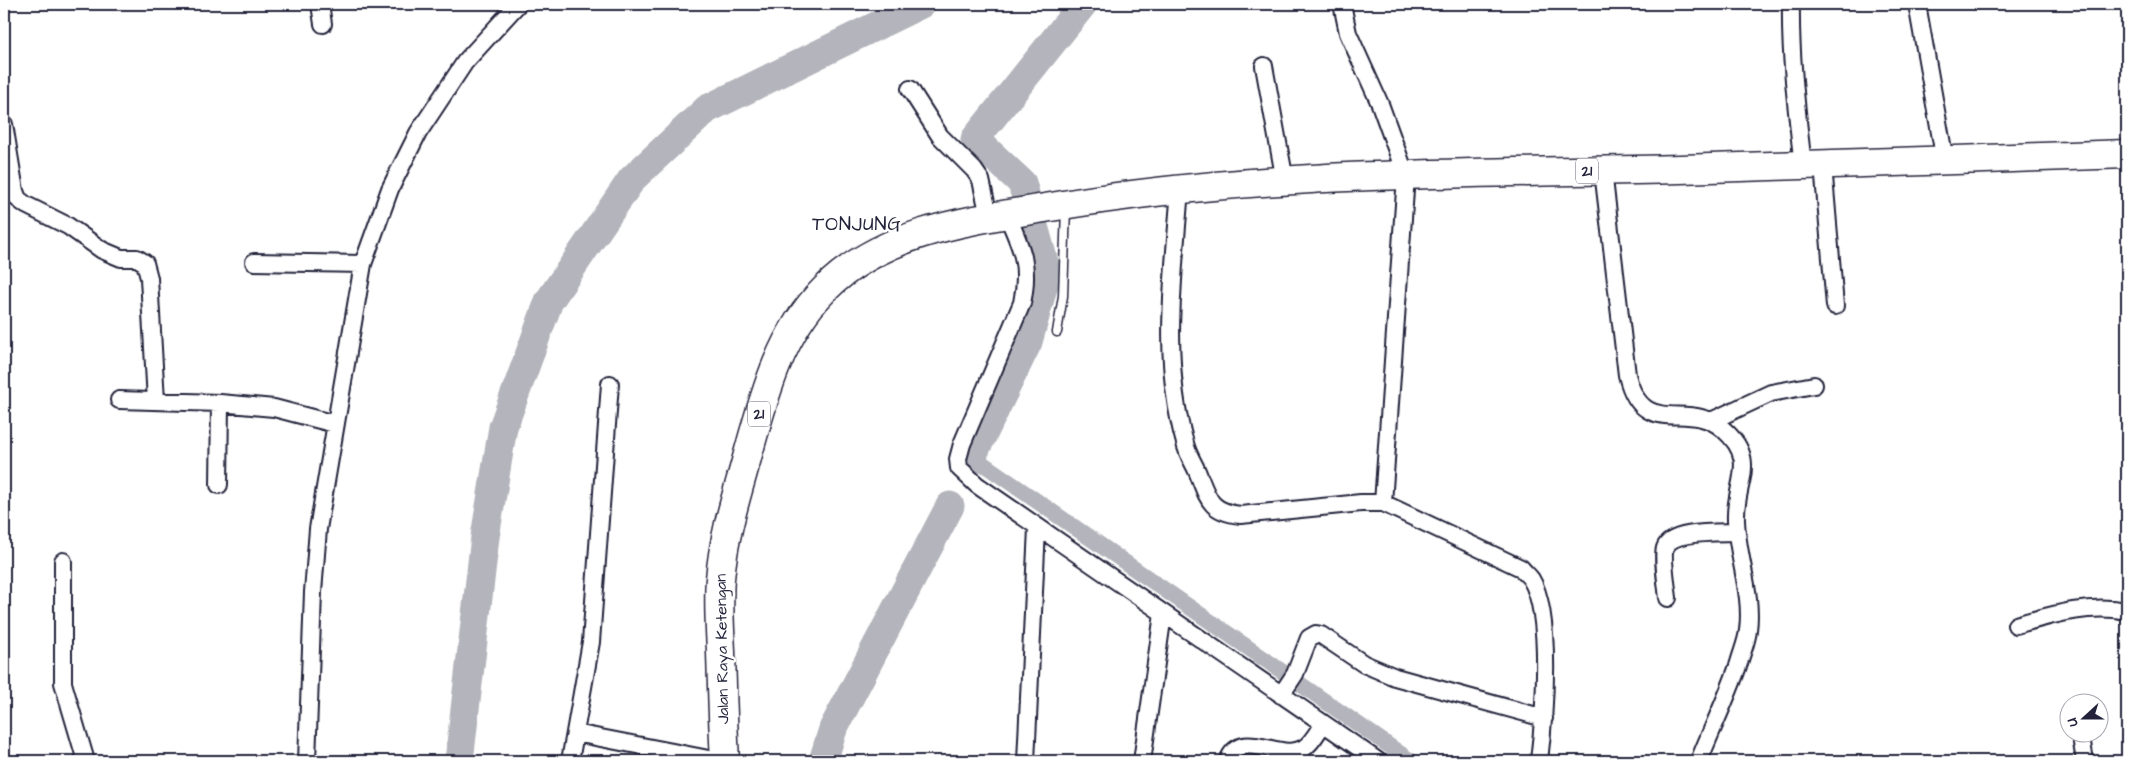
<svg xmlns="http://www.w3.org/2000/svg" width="2131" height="765" viewBox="0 0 2131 765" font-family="'Architects Daughter',sans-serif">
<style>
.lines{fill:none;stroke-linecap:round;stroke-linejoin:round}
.canal{stroke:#b4b4bc;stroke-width:16}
.river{stroke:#b4b4bc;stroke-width:29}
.lane-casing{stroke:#22223b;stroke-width:11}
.street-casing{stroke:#22223b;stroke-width:20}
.highway-casing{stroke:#22223b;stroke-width:31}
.lane{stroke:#fff;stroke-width:8}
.street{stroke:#fff;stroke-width:16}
.highway{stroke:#fff;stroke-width:28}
.labels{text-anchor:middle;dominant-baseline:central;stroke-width:5;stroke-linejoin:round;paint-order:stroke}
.shield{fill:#fff;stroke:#646476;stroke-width:1}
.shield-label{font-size:15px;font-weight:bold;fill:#22223b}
.street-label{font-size:16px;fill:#22223b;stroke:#fff}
.quarter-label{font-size:19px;letter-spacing:1px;fill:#22223b;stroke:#fff}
</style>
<rect width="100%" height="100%" fill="#fff"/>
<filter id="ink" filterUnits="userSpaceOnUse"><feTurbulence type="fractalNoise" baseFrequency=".02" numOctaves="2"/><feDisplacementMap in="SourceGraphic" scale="10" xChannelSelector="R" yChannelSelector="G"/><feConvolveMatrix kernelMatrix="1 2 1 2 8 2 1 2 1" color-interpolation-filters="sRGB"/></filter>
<g filter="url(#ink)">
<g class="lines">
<path class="canal" d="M972,456L1411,761"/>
<path class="river" d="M969,463L1028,342L1047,273L1022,183L975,139L1083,4
M459,761L485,537L503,427L549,301L632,179L707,109L921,4
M823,761L833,729L950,506"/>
<g class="lane-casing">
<path id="lane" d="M1057,332L1063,296L1066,208"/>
</g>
<g class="street-casing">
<path id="street" d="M320,4L323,24
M1342,4L1348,33L1380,104L1406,176L1383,503
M1791,4C1790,58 1797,112 1803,166
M1917,4L1945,161
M1264,66L1285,181
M910,89L940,136L974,170L981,180L989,216
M4,124L15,191L18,199L26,205L68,226L102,250L121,258H137L145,263L149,278L156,401
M1823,165L1835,306
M1603,171L1627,375C1643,441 1687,398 1723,429C1760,461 1734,483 1736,520C1737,557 1753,593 1748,630C1747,641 1742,652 1739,663C1728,696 1712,728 1699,761
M1180,188C1174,272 1161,360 1185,443C1187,453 1193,462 1197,471C1208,498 1209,512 1241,515L1361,503H1383L1521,568C1524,572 1528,575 1531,579C1553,615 1544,719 1539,761
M1007,215C1022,248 1030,266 1022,303L962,444L958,459L959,468L977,485L1378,761
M254,262L363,264
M119,400L220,403L274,408L335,424
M1711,421L1771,393L1814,385
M219,485L220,403
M63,561V683L86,761
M1668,598C1667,589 1662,555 1665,548C1671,530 1720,533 1737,532
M2016,625C2051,615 2090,603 2127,611
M1281,695L1295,674L1309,638L1316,634L1321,635L1364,664L1395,677L1544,718
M575,733L719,761
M2082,743L2085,761
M307,761L313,592L318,529L363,264L390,189L418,133L465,62L518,4
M570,761L591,642L610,384
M1026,761L1037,528
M1142,761L1163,614
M1228,761C1241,726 1281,763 1304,748C1312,743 1318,731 1323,724"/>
</g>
<g class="highway-casing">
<path id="highway" d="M725,761C723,725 722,688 721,652C720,627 718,603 720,579C723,542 733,507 743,472C761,409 776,338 824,290C883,230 972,220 1051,207C1258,171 1470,174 1680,169C1829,165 1978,159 2127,154"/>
</g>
<use href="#lane" class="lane"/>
<use href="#street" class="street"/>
<use href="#highway" class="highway"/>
</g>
</g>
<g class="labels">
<g class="shield">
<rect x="1576" y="158.5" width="22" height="25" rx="4"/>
<rect x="748" y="401.5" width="22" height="25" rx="4"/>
</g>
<g class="shield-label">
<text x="1587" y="171">21</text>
<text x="759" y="414">21</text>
</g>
<g class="street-label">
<text transform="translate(722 649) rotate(-91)">Jalan Raya Ketengan</text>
</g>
<g class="quarter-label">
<text x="857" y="224">TONJUNG</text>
</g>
</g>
<rect width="2131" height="765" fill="none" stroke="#fff" stroke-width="20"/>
<rect x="10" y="10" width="2111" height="745" fill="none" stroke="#22223b" stroke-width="2" filter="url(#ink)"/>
<g transform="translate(2084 718) rotate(249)"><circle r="24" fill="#ffffff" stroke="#a7a7b1"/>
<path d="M0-4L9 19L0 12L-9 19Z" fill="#22223b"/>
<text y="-8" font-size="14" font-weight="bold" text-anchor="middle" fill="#22223b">U</text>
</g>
</svg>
